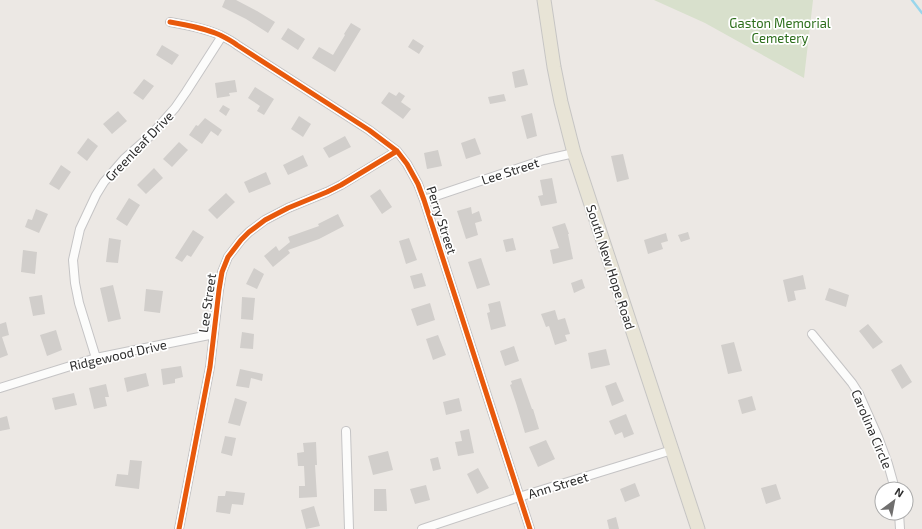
<svg xmlns="http://www.w3.org/2000/svg" width="922" height="529" viewBox="0 0 922 529" font-family="'Exo 2',sans-serif">
<style>
.cemetery{fill:#d8e0cc}
.lines{fill:none;stroke-linecap:round;stroke-linejoin:round}
.stream{stroke:#99d6ec;stroke-width:2.5}
.building{fill:#d1cecb}
.minor-casing{stroke:#c5c4c5;stroke-width:10}
.primary-casing{stroke:#c6c5c4;stroke-width:15}
.minor{stroke:#fcfcfb;stroke-width:8}
.primary{stroke:#e8e4d6;stroke-width:13}
.cycleway-casing{stroke:#fff;stroke-width:8}
.cycleway{stroke:#e8590c;stroke-width:5}
.labels{text-anchor:middle;dominant-baseline:central;stroke-width:3.5;stroke-linejoin:round;paint-order:stroke}
.park-label{font-size:13px;fill:#2c6e1b;stroke:#fff}
.street-label{font-size:13px;fill:#2e2e2e;stroke:#fff}
</style>
<rect width="100%" height="100%" fill="#ece8e4"/>
<path class="cemetery" d="M654,0H813L804,78L705,23Z"/>
<g class="lines">
<path class="stream" d="M912,0L922,13"/>
</g>
<path class="building" d="M225,0H236L257,11L275,22L268,33L246,19L222,7Z
M351,23L361,29L335,72L312,58L319,47L333,55L345,35L344,34Z
M288,28L305,39L298,50L281,39Z
M413,39L424,46L419,54L408,47Z
M162,45L179,55L172,65L156,55Z
M524,69L528,85L515,88L512,72Z
M144,79L154,86L143,100L133,93Z
M235,80L237,92L229,93L230,96L217,98L215,83Z
M255,87L274,99L264,115L257,111L260,106L248,98Z
M389,92L396,96L399,92L405,96L401,102L411,109L403,119L381,103Z
M504,94L506,101L490,104L488,97Z
M223,105L230,109L226,116L219,111Z
M118,111L127,121L112,134L103,124Z
M532,113L537,136L527,139L521,116Z
M299,116L311,124L303,137L291,129Z
M205,118L222,130L218,136L211,131L202,144L189,135L196,125L198,126Z
M345,136L351,147L329,158L323,148Z
M88,138L98,146L87,161L77,153Z
M475,138L481,154L466,159L461,143Z
M179,142L188,150L172,167L163,159Z
M438,150L442,166L427,169L424,153Z
M623,154L629,179L617,182L611,156Z
M303,155L308,166L288,175L283,165Z
M61,165L71,172L59,190L49,184Z
M154,168L163,178L146,194L137,185Z
M266,172L271,184L249,193L244,182Z
M552,178L557,203L541,206L538,196L543,195L540,180Z
M380,189L392,207L382,214L370,196Z
M226,193L235,202L217,219L208,210Z
M129,198L140,205L127,226L116,219Z
M471,207L472,214L479,211L482,221L475,223L478,235L466,239L457,211Z
M36,209L48,214L39,233L25,227L28,219L32,220Z
M338,214L344,226L319,239L288,250L290,253L273,267L264,256L276,246L279,251L290,242L288,237L319,226L318,224Z
M565,223L569,234H568L573,259L553,264L550,250L559,248L552,227Z
M193,230L204,237L191,257L187,255L182,262L175,258Z
M688,232L690,239L681,242L678,235Z
M666,233L668,241L661,243L663,249L648,254L644,240Z
M109,238L121,240L118,263L106,262Z
M409,238L417,260L406,264L399,241Z
M513,238L516,250L506,252L503,240Z
M23,250L37,252L35,274L21,272Z
M481,258L490,285L477,289L468,262Z
M254,268L264,274L257,289L246,284Z
M422,273L426,286L414,289L410,276Z
M803,275L806,289L794,291L796,300L788,302L783,280Z
M582,279L585,288L574,293L571,283Z
M113,285L121,319L108,322L100,288Z
M829,288L849,295L846,307L825,300Z
M146,289L163,291L160,313L144,311Z
M42,295L45,314L33,316L29,297Z
M242,297L255,298L253,320L241,319Z
M500,301L506,326L491,330L487,313L490,312L488,304Z
M430,303L435,320L417,326L411,309Z
M555,310L558,320L565,318L570,334L565,335L567,341L555,345L549,326L546,327L541,314Z
M6,322L9,335L2,337L8,355L0,358V324Z
M868,324L883,342L873,349L859,331Z
M56,330L62,350L47,356L40,335Z
M242,332L254,334L253,349L240,348Z
M438,335L446,355L433,360L426,339Z
M734,342L742,371L728,374L721,345Z
M514,346L519,361L505,366L500,351Z
M606,349L610,365L591,369L588,353Z
M901,364L912,382L902,389L891,370Z
M181,366L183,377L175,379V383L163,385L161,369Z
M240,369L263,374L262,381L251,378L249,388L236,386Z
M146,373L149,386L127,392L124,378Z
M521,378L532,409H533L539,429L525,433L516,403L510,385L512,384L511,381Z
M616,382L624,401L612,406L605,386Z
M106,384L109,397H105L107,406L94,409L89,388Z
M74,393L77,405L55,410L52,398Z
M752,396L756,410L742,414L738,400Z
M235,398L247,402L240,426L228,423Z
M459,398L462,411L446,415L443,402Z
M626,414L634,434L624,438L622,432L615,435L609,421Z
M7,416L10,429L0,431V418Z
M469,429L474,453L458,456L455,442L462,441L460,431Z
M225,436L236,438L232,456L221,453Z
M546,440L555,459L538,467L529,447Z
M316,442L317,465H315L317,497L299,498V486H305L304,466H298L297,453L304,452L303,443Z
M388,451L393,470L373,475L368,456Z
M438,457L441,469L433,471L430,459Z
M130,460L142,461L139,489L115,486L117,474L128,475Z
M478,468L489,488L477,494L467,474Z
M635,483L640,496L625,502L620,489Z
M776,484L781,499L766,504L761,488Z
M426,485L430,500L415,504L410,489Z
M374,489H386L387,511H374Z
M226,491L245,493L243,505L232,504L230,514L216,512L218,496H225Z
M314,506L320,526L306,529L301,510Z
M616,517L619,529H609L607,520Z"/>
<g class="lines">
<g class="minor-casing">
<path id="minor" d="M170,22C187,25 204,28 220,35C226,38 232,41 237,45L369,130L397,151L407,164L418,184L424,200L530,529
M424,200L543,160L574,153
M812,334L852,383L859,394L878,437L888,464L895,489
M96,358L79,303L75,283L73,260L80,229L96,195L104,182L124,159L150,136L175,108L186,92L222,36
M0,388L96,358L214,334
M346,431L349,529
M899,513L900,529
M179,529L210,367L219,290L222,272L228,257L241,240L249,232L265,220L288,208L327,192L341,185L397,151
M422,529L519,497L672,450"/>
</g>
<g class="primary-casing">
<path id="primary" d="M544,0L554,67L561,102L574,153L698,529"/>
</g>
<use href="#minor" class="minor"/>
<use href="#primary" class="primary"/>
<g class="cycleway-casing">
<path id="cycleway" d="M170,22C187,25 204,28 220,35C226,38 232,41 237,45L369,130L397,151L407,164L418,184L424,200L530,529
M179,529L210,367L219,290L222,272L228,257L241,240L249,232L265,220L288,208L327,192L341,185L397,151"/>
</g>
<use href="#cycleway" class="cycleway"/>
</g>
<g class="labels">
<g class="park-label">
<text x="780" y="23">Gaston Memorial<tspan x="780" dy="15">Cemetery</tspan></text>
</g>
<g class="street-label">
<text transform="translate(139 146) rotate(-46)">Greenleaf Drive</text>
<text transform="translate(510 171) rotate(-18)">Lee Street</text>
<text transform="translate(442 220) rotate(72)">Perry Street</text>
<text transform="translate(611 267) rotate(72)">South New Hope Road</text>
<text transform="translate(207 303) rotate(-82)">Lee Street</text>
<text transform="translate(118 355) rotate(-13)">Ridgewood Drive</text>
<text transform="translate(872 429) rotate(67)">Carolina Circle</text>
<text transform="translate(558 485) rotate(-17)">Ann Street</text>
</g>
</g>
<g transform="translate(894 501) rotate(32)"><circle r="19" fill="#ffffff" stroke="#ababab"/>
<path d="M0-3L7 15L0 10L-7 15Z" fill="#706f6e"/>
<text y="-6" font-size="11" font-weight="bold" text-anchor="middle" fill="#2e2e2e">N</text>
</g>
</svg>
